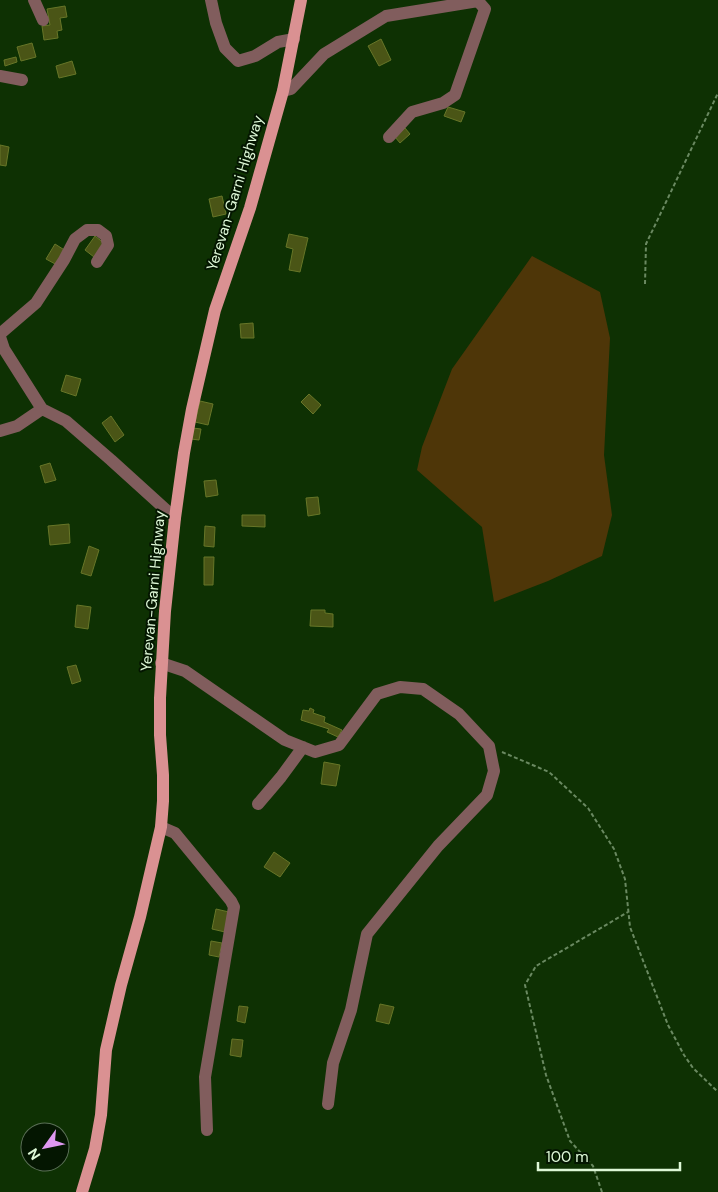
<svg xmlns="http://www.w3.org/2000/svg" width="718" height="1192" viewBox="0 0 718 1192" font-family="'DM Sans',sans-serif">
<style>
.green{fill:#4e3608}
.building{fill:#4a5516;stroke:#677628}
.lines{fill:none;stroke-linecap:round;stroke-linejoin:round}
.path{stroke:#6a8961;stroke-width:2;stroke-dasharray:4 2.5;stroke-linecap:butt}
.minor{stroke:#815d5d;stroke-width:12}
.major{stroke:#da9192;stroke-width:12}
.labels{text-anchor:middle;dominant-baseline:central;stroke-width:4;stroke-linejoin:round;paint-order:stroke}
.street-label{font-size:15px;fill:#def8d7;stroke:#041601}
</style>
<rect width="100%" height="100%" fill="#0e3103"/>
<path class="green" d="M532,256L600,292L610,338L604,455L612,515L602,556L548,581L494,602L482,527L417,470L422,447L452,369Z"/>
<path class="building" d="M65,6L67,17L60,18L62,30L57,31L58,38L44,40L42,26L50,25L47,9Z
M381,39L391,60L379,66L368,46Z
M32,43L36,57L21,61L17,47Z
M16,57L17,62L5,66L4,60Z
M72,61L76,74L59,78L56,66Z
M448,107L465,112L461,122L444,116Z
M405,128L410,134L400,143L395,137Z
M0,145L9,147L6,166L0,165Z
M222,196L226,214L213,217L209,199Z
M289,234L308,238L300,272L289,270L293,249L286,247Z
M95,236L105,244L94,257L85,250Z
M55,244L66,251L57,265L46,259Z
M253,323L254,338H241L240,324Z
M66,375L81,379L76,396L61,391Z
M309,394L321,405L313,414L301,402Z
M200,401L213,404L208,425L195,422Z
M111,416L124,435L115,442L102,423Z
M193,428L201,429L199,440L191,439Z
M50,463L56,480L45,483L40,466Z
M216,480L218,495L206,497L204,481Z
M318,497L320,514L308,516L306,498Z
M242,515H265V527L242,526Z
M69,524L70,543L50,545L48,526Z
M205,526L215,527L214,547L204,546Z
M89,546L99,550L91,576L81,573Z
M204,557H214L213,585H204Z
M77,605L91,607L88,629L75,627Z
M311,610H325V613L333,614V627L310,626Z
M76,665L81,681L72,684L67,667Z
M310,708L314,710L313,713L325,717L324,722L342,730L338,737L327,732L329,729L301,720L303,710L309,711Z
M324,762L340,765L336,786L321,784Z
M274,852L290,863L280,877L264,867Z
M216,909L229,912L225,932L212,929Z
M211,941L222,943L219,957L209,955Z
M380,1004L394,1007L389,1024L376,1021Z
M239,1006L248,1007L245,1023L237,1021Z
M232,1039L243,1040L241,1057L230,1055Z"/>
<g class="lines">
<path class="path" d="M645,284L646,244L718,93
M502,752L549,772L588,808L614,849L625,879L630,927L668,1025L684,1055L693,1068L718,1092
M602,1192L593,1166L570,1141L546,1075L525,985L536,966L628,912"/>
<path class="minor" d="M34,0L43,20
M211,0L216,23L225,48L238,61L255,56L278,42L294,39
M0,76L22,80
M283,91L291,89L324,54L386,16L478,1L485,9L455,95L443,103L412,112L389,137
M0,334L36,303L64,260L75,239L87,230H98L106,236L108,245L97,262
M0,337L4,349L42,409L66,421L111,460L175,518
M0,431L17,426L42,409
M161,663L185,671L285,740L315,752L339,745L377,694L400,687L423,689L459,714L489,746L494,771L487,795L438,846L367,934L351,1010L333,1063L328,1104
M258,804L281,777L303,747
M161,827L175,833L231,901L234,907L205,1077L207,1130"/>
<path class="major" d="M82,1192L95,1149L101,1115L106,1050L121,985L140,917L161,827L163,801V775L160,735V698L165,611L175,518L184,453L192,409L215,310L250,208L283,91L301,0"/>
</g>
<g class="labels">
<g class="street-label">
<text transform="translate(235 193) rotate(-73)">Yerevan-Garni Highway</text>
<text transform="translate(153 591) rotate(-85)">Yerevan-Garni Highway</text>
</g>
</g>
<g transform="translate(45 1147) rotate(237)"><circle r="24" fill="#041601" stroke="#5b7057"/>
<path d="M0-4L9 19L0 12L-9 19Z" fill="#df98f1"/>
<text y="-8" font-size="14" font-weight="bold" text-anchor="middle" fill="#def8d7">N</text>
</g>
<path d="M538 1162v8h142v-8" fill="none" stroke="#def8d7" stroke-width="2.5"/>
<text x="546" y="1162" font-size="15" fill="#def8d7" stroke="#041601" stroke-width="4" paint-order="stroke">100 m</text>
</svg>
